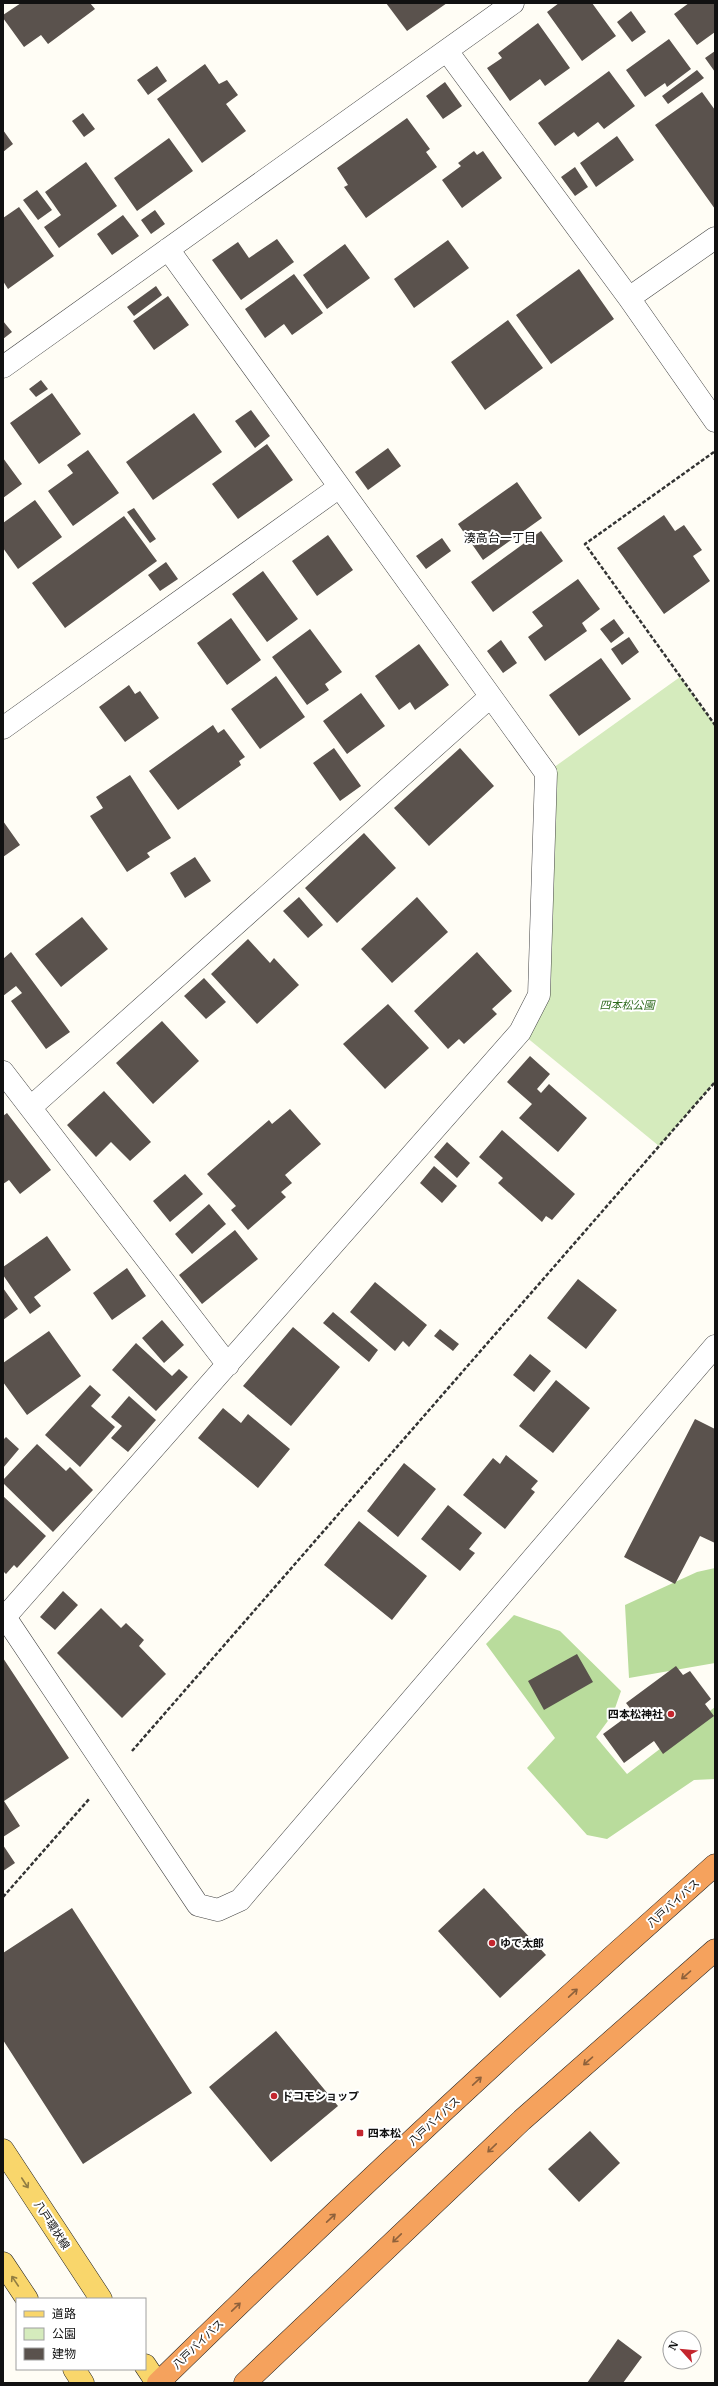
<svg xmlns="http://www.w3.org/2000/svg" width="718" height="2386" viewBox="0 0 718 2386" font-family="'IBM Plex Serif','Noto Sans JP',serif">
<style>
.green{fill:#d5ebbd}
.forest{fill:#b9dc9c}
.building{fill:#5a524d}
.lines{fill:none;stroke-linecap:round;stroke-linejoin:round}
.street-casing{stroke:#444;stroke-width:23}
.primary-casing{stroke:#222;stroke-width:23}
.highway-casing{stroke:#222;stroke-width:23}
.path{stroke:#333;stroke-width:2.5;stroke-dasharray:4 2;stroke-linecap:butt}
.street{stroke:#fff;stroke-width:22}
.primary{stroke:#f9d66b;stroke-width:22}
.highway{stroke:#f5a25d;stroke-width:22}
.oneway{stroke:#8e613b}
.oneway2{stroke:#917d42}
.poi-dot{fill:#c4262e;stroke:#fff;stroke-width:1.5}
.labels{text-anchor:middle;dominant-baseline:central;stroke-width:4;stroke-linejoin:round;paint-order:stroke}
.park-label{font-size:11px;font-style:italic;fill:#2f6b1f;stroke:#fff}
.poi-label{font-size:11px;font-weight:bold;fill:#111;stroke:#fff;text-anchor:start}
.street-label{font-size:11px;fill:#111;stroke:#fff}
.neighbourhood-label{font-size:12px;fill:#111;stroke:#fff}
</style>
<rect width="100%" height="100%" fill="#fffdf5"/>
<path class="green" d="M680,677L715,725V1082L659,1146L520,1032L539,995L546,773Z"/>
<path class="forest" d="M715,1568V1663L629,1678L625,1605L697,1572Z
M514,1615L560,1631L621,1691L613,1714L596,1737L627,1774L715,1707V1779L694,1780L607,1839L587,1835L527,1768L555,1738L486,1644Z"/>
<path class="building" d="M21,3H90L95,9L48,44L41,35L24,47L3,18V15Z
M386,3H447L407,31Z
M559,3H592L616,36L582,61L547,12Z
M689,3H715V32L697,45L674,14Z
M631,11L646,32L632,42L617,22Z
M538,23L570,68L545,86L540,79L510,101L487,68L502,58L498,53Z
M669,39L691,69L667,87L665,83L645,97L626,70Z
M715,51V72L705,58Z
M205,64L219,84L227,80L238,95L226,104L246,131L202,163L157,99Z
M157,66L167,81L148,95L137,80Z
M697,70L704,78L668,104L662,96Z
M609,71L635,106L604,129L598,122L578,137L574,132L555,146L538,123Z
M445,82L462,106L443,119L426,96Z
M702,92L715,110V209L655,125Z
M83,113L95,129L84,137L72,121Z
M407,118L430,149L426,152L437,167L366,218L344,187L348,185L337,168Z
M3,130L13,144L3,152Z
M617,136L634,160L596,187L580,163Z
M169,138L193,171L137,211L114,178Z
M474,151L477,155L483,151L502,178L462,208L442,180L461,166L458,163Z
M86,162L117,206L59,248L44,227L61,215L45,192Z
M575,167L588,187L575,196L561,177Z
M37,190L52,210L38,220L23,200Z
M19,207L54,256L8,289L3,281V218Z
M155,210L165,224L151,234L141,220Z
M123,215L139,236L112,255L97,234Z
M277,239L294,262L241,300L212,260L238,242L249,258Z
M448,240L469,268L414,308L394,279Z
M345,244L370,278L327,309L303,275Z
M579,269L614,319L551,364L516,315Z
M294,274L323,313L292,335L284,324L265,338L245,309Z
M156,286L162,295L134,316L127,307Z
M168,296L189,325L154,350L133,321Z
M508,320L543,368L485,410L451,362Z
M3,321L12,332L3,339Z
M41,380L48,389L36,397L29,389Z
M52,393L81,434L39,464L10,423Z
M251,410L270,436L255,448L235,421Z
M194,413L222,452L153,500L126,462Z
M267,444L293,480L238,519L212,484Z
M388,448L401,466L368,490L355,472Z
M88,450L119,493L73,526L48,491L73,473L67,465Z
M3,458L22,484L3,498Z
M517,482L542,518L483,560L458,524Z
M35,500L62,537L18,569L3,548V523Z
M134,508L156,539L150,543L127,512Z
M664,515L675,531L684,525L702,550L693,556L710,581L664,614L617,548Z
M124,516L157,561L65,628L32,583Z
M541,531L563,561L493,612L471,582Z
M328,535L353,570L317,596L292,561Z
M442,538L451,551L426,569L416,556Z
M166,562L178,579L160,591L148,575Z
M263,571L298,619L267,642L232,594Z
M578,579L600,609L582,623L587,631L545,661L528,637L543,626L532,612Z
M231,618L261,660L227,685L197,643Z
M614,619L624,633L611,643L600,629Z
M310,629L342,672L325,684L329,690L307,705L272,657Z
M629,637L639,652L622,665L611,649Z
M501,640L517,663L503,673L487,651Z
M419,644L449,685L415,710L410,702L399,710L375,676Z
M601,658L631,699L579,736L549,695Z
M276,676L305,717L260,749L231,709Z
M129,685L135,694L140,691L159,718L125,742L99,707Z
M361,693L385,726L347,754L323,721Z
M213,725L218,733L224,729L245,757L239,761L241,765L178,810L149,771Z
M334,748L361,786L340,801L313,763Z
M460,748L494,786L429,846L394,808Z
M130,775L171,838L147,853L150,857L127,872L90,816L103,808L96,797Z
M3,821L20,845L3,857Z
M364,833L396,868L337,923L305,888Z
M195,857L211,881L185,898L170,873Z
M299,897L323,925L308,938L283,911Z
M417,897L448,932L392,983L361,949Z
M82,917L108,949L61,987L35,954Z
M248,939L270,963L274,958L299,985L257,1024L211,974Z
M11,952L70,1032L46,1049L11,1001L22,993L16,986L3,996V959Z
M477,952L512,991L492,1009L497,1014L464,1044L459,1039L448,1049L414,1011Z
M204,978L226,1002L206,1019L184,996Z
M388,1004L429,1048L385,1089L343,1044Z
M162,1021L199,1061L153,1104L116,1063Z
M530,1056L550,1074L537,1089L541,1093L549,1084L587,1118L558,1152L519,1118L532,1104L507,1082Z
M104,1091L151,1142L130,1161L111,1142L96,1157L67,1125Z
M290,1109L321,1144L285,1175L292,1183L281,1192L286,1197L248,1230L231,1210L236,1206L207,1174L269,1120L272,1124Z
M7,1113L51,1170L20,1194L9,1180L3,1184V1116Z
M502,1130L575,1194L552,1220L546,1216L542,1222L498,1183L503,1178L479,1157Z
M447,1142L470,1163L457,1178L434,1157Z
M434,1166L457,1186L442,1203L420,1183Z
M185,1174L203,1194L170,1222L153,1201Z
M209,1204L226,1224L192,1254L175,1234Z
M235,1230L258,1259L202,1304L179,1275Z
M47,1236L71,1270L34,1297L41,1306L30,1314L3,1275V1267Z
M127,1268L146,1296L112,1320L93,1293Z
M578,1279L617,1310L586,1349L547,1318Z
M375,1282L427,1325L409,1347L403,1341L395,1351L350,1312Z
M3,1288L18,1309L3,1320Z
M333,1312L378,1350L369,1362L323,1323Z
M162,1320L184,1345L164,1363L142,1338Z
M293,1327L340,1367L291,1426L243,1386Z
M440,1329L459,1344L453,1351L434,1336Z
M49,1331L81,1376L27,1415L3,1382V1363Z
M136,1343L172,1376L179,1369L188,1377L156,1411L112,1370Z
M530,1354L551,1371L534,1392L513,1375Z
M556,1380L590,1408L553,1453L519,1426Z
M90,1385L101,1395L91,1406L115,1427L80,1467L45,1435Z
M129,1396L156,1420L128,1452L111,1438L122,1426L111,1417Z
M223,1408L241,1423L248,1414L290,1449L258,1488L198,1438Z
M695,1419L715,1429V1543L700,1536L675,1584L624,1557Z
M6,1437L19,1449L3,1468V1440Z
M37,1444L66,1471L70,1467L93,1490L53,1532L3,1483V1480Z
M506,1455L538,1481L531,1489L535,1492L505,1529L463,1495L493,1458L500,1464Z
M404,1463L436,1489L398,1537L367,1511Z
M3,1496L46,1536L17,1568L14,1565L6,1574L3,1571Z
M448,1505L482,1533L469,1549L475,1553L460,1571L421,1539Z
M359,1521L427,1576L392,1620L324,1565Z
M63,1591L78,1605L55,1630L40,1617Z
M101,1608L121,1628L126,1623L144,1640L139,1646L166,1674L122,1718L57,1653Z
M577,1654L593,1682L544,1710L528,1681Z
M3,1658L69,1758L4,1801L20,1826L3,1837Z
M676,1666L683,1675L690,1671L711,1699L705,1704L714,1716L663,1754L654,1741L624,1763L603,1734L633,1712L626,1703Z
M3,1845L15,1863L3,1871Z
M484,1888L546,1955L500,1998L438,1931Z
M72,1908L192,2093L83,2164L3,2040V1953Z
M276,2031L338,2106L271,2162L209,2087Z
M590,2131L620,2163L579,2202L548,2169Z
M618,2339L642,2357L623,2383H587Z"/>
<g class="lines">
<g class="street-casing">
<path id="street" d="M447,51L629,298L715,421
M629,298L715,238
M3,367L513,3
M3,728L338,488
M3,1072L228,1365
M31,1107L490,697
M3,1614L198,1905L218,1910L240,1900L715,1346
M5,1617L520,1032L539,995L546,773L168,249"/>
</g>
<g class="primary-casing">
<path id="primary" d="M3,2150L101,2299
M3,2263L27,2299
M145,2365L157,2383
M74,2369L83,2383"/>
</g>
<g class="highway-casing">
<path id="highway" d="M158,2383C339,2206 525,2033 715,1865
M245,2383L522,2120L715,1950"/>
</g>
<path class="path" d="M714,452L585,544L715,725
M132,1751L715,1082
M3,1897L90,1798"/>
<use href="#street" class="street"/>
<use href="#primary" class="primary"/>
<use href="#highway" class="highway"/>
</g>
<defs><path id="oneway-shaft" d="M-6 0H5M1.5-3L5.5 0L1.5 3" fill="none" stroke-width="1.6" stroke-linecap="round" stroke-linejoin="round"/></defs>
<g class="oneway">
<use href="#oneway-shaft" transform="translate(686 1975) rotate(139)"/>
<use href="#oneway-shaft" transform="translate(573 1993) rotate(-43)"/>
<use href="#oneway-shaft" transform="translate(588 2061) rotate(139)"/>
<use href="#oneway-shaft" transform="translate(477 2081) rotate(-43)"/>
<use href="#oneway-shaft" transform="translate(492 2148) rotate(136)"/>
<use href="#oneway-shaft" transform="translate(331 2218) rotate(-43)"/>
<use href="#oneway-shaft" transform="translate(397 2238) rotate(136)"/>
<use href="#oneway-shaft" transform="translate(236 2307) rotate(-44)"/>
</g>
<g class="oneway2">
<use href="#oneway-shaft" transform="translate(25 2183) rotate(57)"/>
<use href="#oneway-shaft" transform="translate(15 2281) rotate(-124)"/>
</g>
<g class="poi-dot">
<circle cx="671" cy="1714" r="4"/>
<circle cx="492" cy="1943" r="4"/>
<circle cx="274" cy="2096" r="4"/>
<rect x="356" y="2129" width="8" height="8" rx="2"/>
</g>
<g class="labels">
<g class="park-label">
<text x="627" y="1005">四本松公園</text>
</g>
<g class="poi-label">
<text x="663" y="1714" text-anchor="end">四本松神社</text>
<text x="500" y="1943">ゆで太郎</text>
<text x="282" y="2096">ドコモショップ</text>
<text x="368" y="2133">四本松</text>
</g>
<g class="street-label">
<text transform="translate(673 1903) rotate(-42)">八戸バイパス</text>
<text transform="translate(434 2121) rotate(-43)">八戸バイパス</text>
<text transform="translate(52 2225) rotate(57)">八戸環状線</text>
<text transform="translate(198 2344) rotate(-44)">八戸バイパス</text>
</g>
<g class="neighbourhood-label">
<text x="500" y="537">湊高台一丁目</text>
</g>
</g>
<rect width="718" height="2386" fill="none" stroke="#111111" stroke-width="8"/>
<rect x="16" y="2298" width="130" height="72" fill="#ffffff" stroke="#a0a0a0"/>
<rect x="24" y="2311" width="20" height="6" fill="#f9d66b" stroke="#a0a0a0"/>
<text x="52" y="2318" font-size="12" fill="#111111">道路</text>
<rect x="24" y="2328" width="20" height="12" fill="#d5ebbd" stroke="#a0a0a0"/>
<text x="52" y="2338" font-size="12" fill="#111111">公園</text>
<rect x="24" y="2348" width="20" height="12" fill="#5a524d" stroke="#a0a0a0"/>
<text x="52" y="2358" font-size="12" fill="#111111">建物</text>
<g transform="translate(682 2350) rotate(297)"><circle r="19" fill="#ffffff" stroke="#a0a0a0"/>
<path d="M0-3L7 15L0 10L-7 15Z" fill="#c4262e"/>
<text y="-6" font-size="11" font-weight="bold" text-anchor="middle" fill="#111111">N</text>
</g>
</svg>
